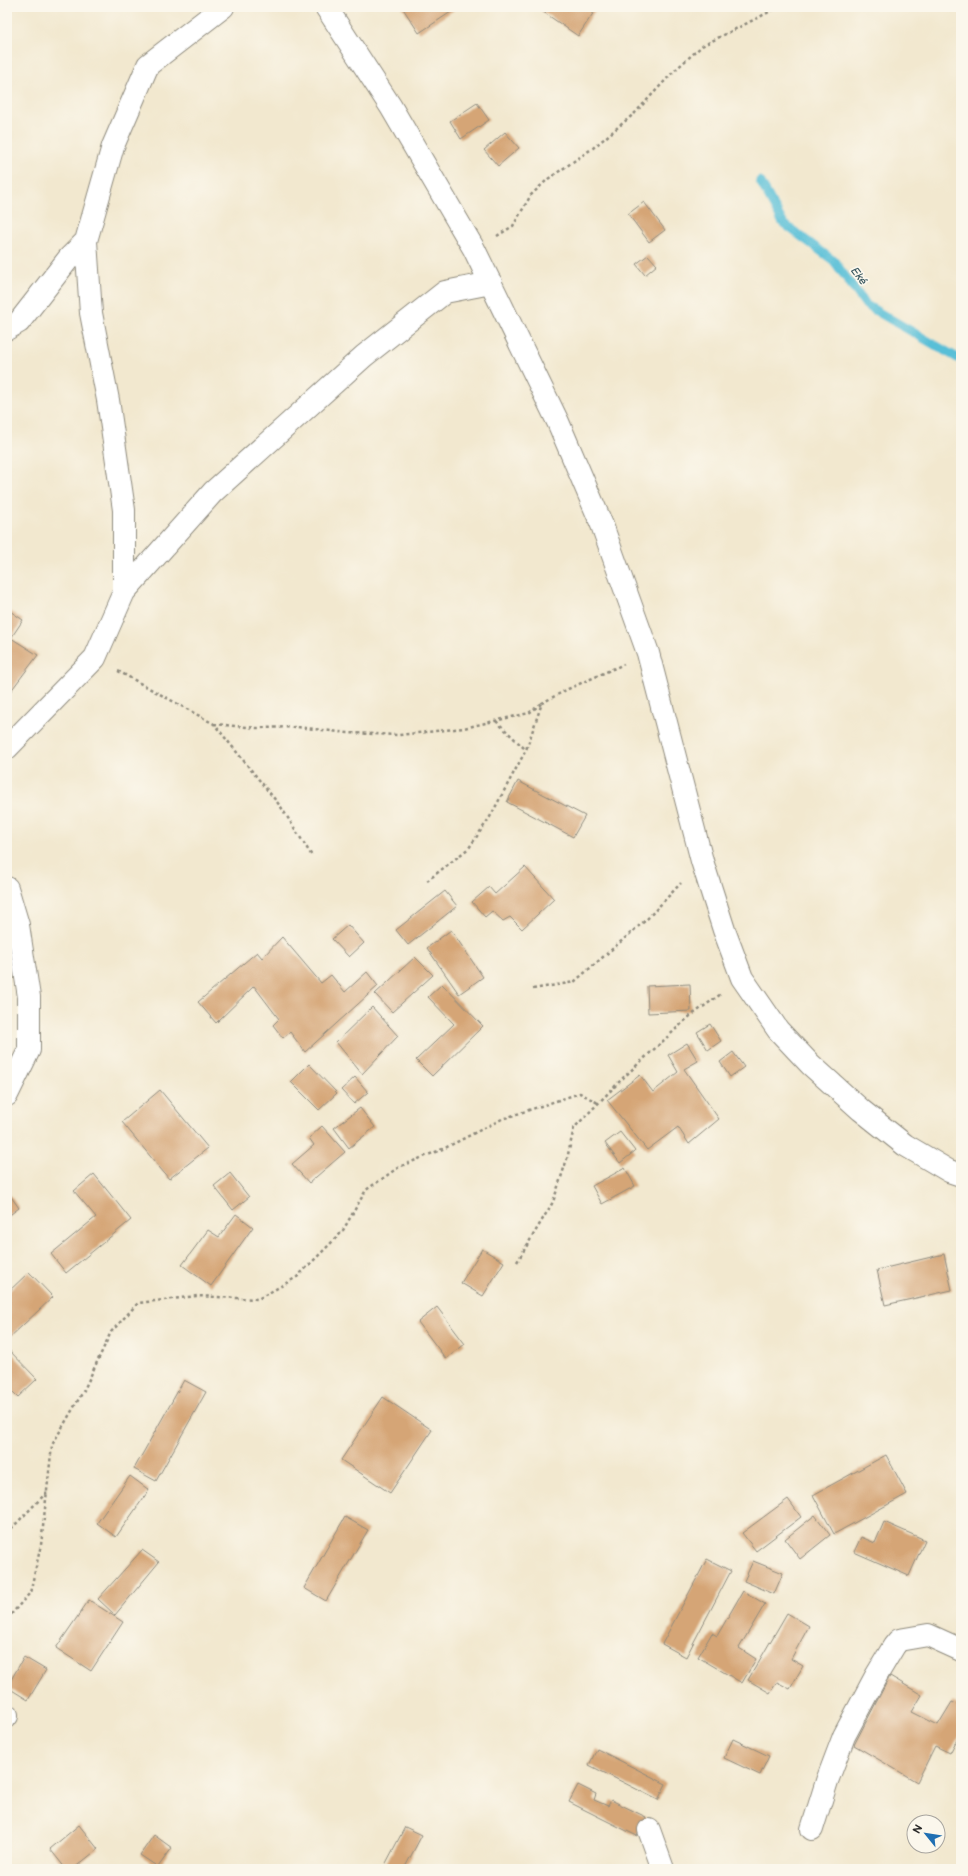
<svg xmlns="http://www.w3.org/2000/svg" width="968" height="1876" viewBox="0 0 968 1876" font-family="'Balsamiq Sans',sans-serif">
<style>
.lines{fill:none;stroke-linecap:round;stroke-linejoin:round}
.stream{stroke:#59bfd7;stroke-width:9}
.building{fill:#d5a576}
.street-casing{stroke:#8e8a7d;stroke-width:24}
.primary-casing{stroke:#8e8a7d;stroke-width:24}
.path{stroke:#8e8a7d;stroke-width:2.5;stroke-dasharray:3 3;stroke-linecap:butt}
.street{stroke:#fff;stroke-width:22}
.primary{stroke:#fff;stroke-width:22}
.labels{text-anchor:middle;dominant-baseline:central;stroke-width:3.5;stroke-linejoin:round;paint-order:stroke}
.water-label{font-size:11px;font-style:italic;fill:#39575f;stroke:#fbf7ec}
</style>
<rect width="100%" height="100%" fill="#fbf7ec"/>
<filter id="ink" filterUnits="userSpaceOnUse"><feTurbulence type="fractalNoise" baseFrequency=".025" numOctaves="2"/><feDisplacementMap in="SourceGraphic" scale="8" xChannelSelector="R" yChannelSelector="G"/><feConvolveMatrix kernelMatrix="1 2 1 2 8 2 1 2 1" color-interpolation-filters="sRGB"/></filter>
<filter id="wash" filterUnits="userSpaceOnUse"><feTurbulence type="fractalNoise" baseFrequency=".012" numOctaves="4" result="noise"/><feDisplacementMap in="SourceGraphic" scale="16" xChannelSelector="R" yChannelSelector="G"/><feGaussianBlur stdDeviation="0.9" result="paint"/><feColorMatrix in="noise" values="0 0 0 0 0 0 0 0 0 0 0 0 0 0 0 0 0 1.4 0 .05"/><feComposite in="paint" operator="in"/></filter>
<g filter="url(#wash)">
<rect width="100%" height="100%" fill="#f2e8cf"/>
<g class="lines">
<path class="stream" d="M760,181L783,223L834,261L866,305L961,360"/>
</g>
<g id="blocks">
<path class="building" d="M402,7H451L454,10L419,33Z
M541,7H593L596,9L578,36L539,9Z
M477,103L489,120L461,139L450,121Z
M505,132L519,148L498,166L484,150Z
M644,202L665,230L649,242L628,214Z
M648,255L657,265L645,275L636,264Z
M7,609L23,620L11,638L38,655L7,696Z
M518,781L585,816L573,837L507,802Z
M525,867L554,899L522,929L510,917L503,921L492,911L485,917L472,902L489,887L495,894Z
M445,891L457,906L408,945L396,930Z
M348,925L364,943L349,957L332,939Z
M451,930L483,977L459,994L427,948Z
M282,937L321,983L331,975L345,992L367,972L378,986L305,1052L290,1032L283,1038L273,1025L279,1019L254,986L216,1023L198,1002L257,952L262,958Z
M415,957L433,975L392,1012L375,994Z
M442,984L483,1026L432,1076L416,1060L454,1024L428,997Z
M690,984L691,1011L648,1013L647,986Z
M372,1007L398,1036L362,1074L336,1042Z
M710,1024L721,1041L708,1050L697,1032Z
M687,1043L698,1061L684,1069L719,1119L689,1144L678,1127L647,1150L607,1100L640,1075L653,1092L678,1072L668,1055Z
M733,1052L744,1067L730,1077L720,1062Z
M309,1064L337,1093L319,1110L291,1082Z
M355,1077L368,1092L354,1104L341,1090Z
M160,1090L208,1148L169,1179L122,1122Z
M360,1108L375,1127L349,1148L334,1128Z
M322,1126L345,1152L309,1183L292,1164L314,1145L309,1138Z
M620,1132L635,1151L620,1163L605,1143Z
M625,1168L635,1186L602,1204L592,1186Z
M230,1173L249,1197L233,1210L214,1186Z
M94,1174L131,1220L66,1273L51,1254L96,1217L74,1191Z
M7,1191L19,1208L7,1217Z
M236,1214L253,1227L211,1286L182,1265L208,1230L219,1237Z
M482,1249L504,1262L483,1296L461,1283Z
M944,1254L952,1290L885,1305L877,1270Z
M29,1272L53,1297L8,1339L7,1338V1293Z
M437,1307L465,1344L446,1359L418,1322Z
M7,1348L37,1379L18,1397L7,1386Z
M184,1380L206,1392L156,1481L134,1469Z
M383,1397L432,1430L390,1493L341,1460Z
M886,1455L907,1494L834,1534L813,1495Z
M130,1476L149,1490L116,1537L97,1523Z
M788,1499L801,1517L756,1551L742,1533Z
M815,1515L830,1535L800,1559L785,1539Z
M345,1517L368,1530L326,1601L304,1588Z
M884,1522L925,1540L909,1576L854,1552L861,1537L875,1543Z
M142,1550L159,1562L115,1615L98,1599Z
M707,1559L731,1571L686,1657L662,1644Z
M753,1561L783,1573L774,1594L744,1581Z
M743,1591L765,1604L739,1648L756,1659L742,1683L698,1657L712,1633L717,1636Z
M89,1600L123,1622L91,1671L56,1648Z
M787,1613L809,1626L791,1659L803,1666L790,1689L777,1682L770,1693L748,1680Z
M24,1657L46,1670L28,1700L7,1687Z
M890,1676L922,1695L912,1712L938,1725L952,1702L961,1706V1732L950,1753L935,1746L917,1782L854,1745Z
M733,1739L769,1756L760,1775L724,1758Z
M597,1749L666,1784L658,1800L589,1765Z
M578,1785L596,1794L594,1800L608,1806L611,1800L646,1817L637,1836L569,1802Z
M79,1825L98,1849L73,1869H66L50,1849Z
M405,1827L422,1835L404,1869H393L385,1865Z
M154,1835L172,1848L158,1867L140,1855Z"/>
</g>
</g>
<g filter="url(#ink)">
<use href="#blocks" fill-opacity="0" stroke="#8e8a7d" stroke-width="1"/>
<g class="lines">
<g class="street-casing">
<path id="street" d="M7,329L19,322L69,258L86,241
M124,592V510L108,400L91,313L86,241L113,146L148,65L223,7
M7,748L95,658L124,592L213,492L364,356L445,292L491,283
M7,888L18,925L29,997V1050L7,1095
M7,1715V1716
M812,1829L827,1781L844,1736L876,1676L894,1646L899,1640L928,1635L961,1650
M649,1830L663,1869"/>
</g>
<g class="primary-casing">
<path id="primary" d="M326,7L391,107L474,249L558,422L602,525L648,653L702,861L724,930L742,978L778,1030L810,1064L861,1110L905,1145L949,1171L961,1175"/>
</g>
<path class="path" d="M497,236L513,226L531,195L548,179L593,148L635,113L674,71L702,46L779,7
M118,671L214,724L281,807L312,856
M496,721L526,750
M214,724L257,728L297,727L348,733L399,735L464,728L529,713L542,703
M427,881L469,848L490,817L526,750L542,703L568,689L624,664
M533,989L574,982L647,919L681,883
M517,1262L553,1202L567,1159L574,1128L624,1077L689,1017L721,994
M7,1533L48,1491
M7,1619L30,1593L41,1545L52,1445L84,1390L111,1332L138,1303L197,1296L258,1299L297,1277L342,1232L366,1190L399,1167L445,1148L502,1119L580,1093L598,1103"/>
<use href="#street" class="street"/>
<use href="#primary" class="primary"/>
</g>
</g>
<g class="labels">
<g class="water-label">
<text transform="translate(859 276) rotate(54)">Eké</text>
</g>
</g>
<rect width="968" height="1876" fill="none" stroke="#fbf7ec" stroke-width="24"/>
<g transform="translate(926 1834) rotate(300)"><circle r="19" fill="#fbf7ec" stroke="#a8a59f"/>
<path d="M0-3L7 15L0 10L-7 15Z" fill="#1f6fb2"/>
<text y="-6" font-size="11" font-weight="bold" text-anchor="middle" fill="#2b2b2b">N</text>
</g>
</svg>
